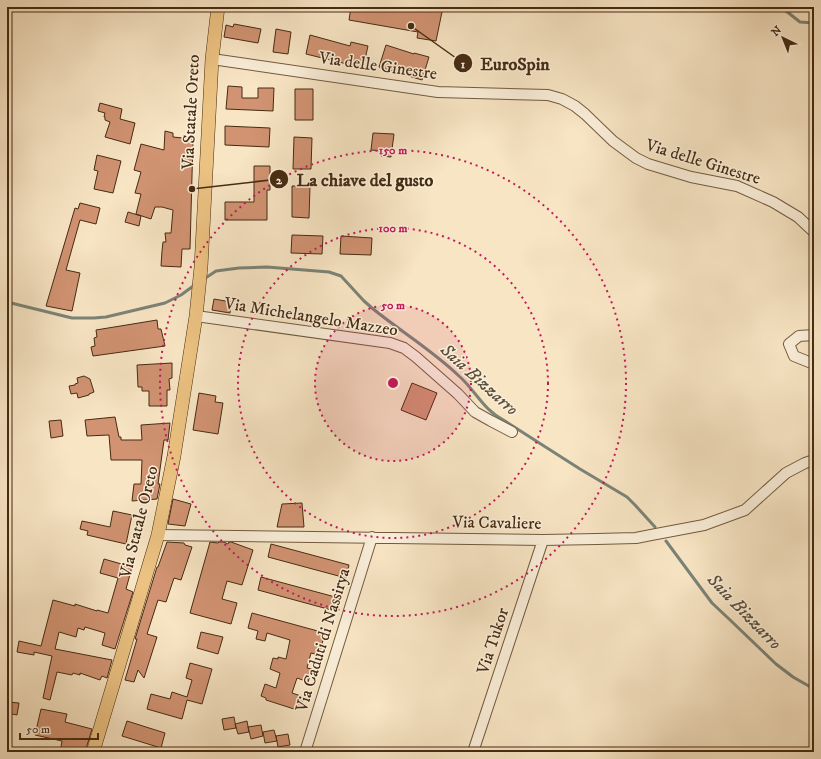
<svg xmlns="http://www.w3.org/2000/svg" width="821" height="759" viewBox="0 0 821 759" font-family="'IM FELL DW Pica',serif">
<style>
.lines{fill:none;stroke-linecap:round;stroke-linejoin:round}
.stream{stroke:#7b8377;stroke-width:3}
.building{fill:#d19372;stroke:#462b12}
.minor-casing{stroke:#725a3e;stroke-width:12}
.major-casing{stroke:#462b12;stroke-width:14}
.minor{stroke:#faeed9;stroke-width:10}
.major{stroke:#ecc282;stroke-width:13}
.ring{fill:none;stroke:#c2185b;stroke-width:2;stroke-dasharray:2 4}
.labels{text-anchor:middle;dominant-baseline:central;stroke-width:3;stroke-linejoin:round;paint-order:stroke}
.street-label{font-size:17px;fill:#462b12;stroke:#faeed9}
.water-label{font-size:18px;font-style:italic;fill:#5c503c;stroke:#faeed9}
.centre{fill:#c2185b;stroke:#faeed9;stroke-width:2}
.ring-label{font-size:12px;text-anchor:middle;font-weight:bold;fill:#c2185b;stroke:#faeed9;stroke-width:3;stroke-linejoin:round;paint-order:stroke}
.leader{fill:none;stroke:#462b12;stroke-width:1.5}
.callout-dot{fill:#462b12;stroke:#faeed9;stroke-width:1.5}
.mark-label{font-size:12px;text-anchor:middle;font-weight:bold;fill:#fff}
.callout-label{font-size:18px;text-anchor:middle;font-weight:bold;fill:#462b12;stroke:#faeed9;stroke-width:3;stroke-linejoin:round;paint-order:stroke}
</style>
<rect width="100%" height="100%" fill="#f8e5c4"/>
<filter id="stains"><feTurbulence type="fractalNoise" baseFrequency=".005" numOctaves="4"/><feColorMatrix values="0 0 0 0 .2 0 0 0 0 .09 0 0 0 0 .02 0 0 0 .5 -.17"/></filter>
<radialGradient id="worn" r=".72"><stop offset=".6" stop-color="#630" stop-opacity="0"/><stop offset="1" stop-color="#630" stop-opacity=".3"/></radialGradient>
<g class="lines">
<path class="stream" d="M781,7L800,22L814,23
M204,279L216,271L239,268L267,267L329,272L341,276L364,301L372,308C400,331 432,350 459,376C476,391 483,410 505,421L580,469L627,497L635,505L655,527
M7,302L72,318H94L106,317L165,303L181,295L196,284
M666,541L712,603L728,618L776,664L793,677L814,689"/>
</g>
<path class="building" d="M351,7H443L436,41L417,38L418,32L349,20Z
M234,24L261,29L258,43L224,37L226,25L233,27Z
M276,29L291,32L288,54L273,52Z
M310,35L350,46L351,42L368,46L363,68L306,54Z
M386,45L414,54V53L429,57L422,80L379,67Z
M228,86L242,87V98H258V88H274L273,111L226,109Z
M295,89H313V120H295Z
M100,103L122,109L120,119L135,123L130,144L105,137L110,122L105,120V117H104L105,113L98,111Z
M225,126L270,128L269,147L225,145Z
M165,131L173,133V137L193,139L190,249H182L181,267L161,266L162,251L163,242H166L165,233H171L173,210L162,207H155L151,219L136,214L141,194L135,193L141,172L134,170L141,144L164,150Z
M373,133L394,134L391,157L381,156L382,151L371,150Z
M294,137L312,138L311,169H293Z
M97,155L121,161L113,193L94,189L98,171L94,170Z
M254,166H270V190H267V220H225V202H254Z
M292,186H310L309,218L292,217Z
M80,203L100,208L96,224L80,220L66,270L80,273L72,311L46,306L75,208L78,209Z
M128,212L141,216L139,226L125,222Z
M292,235L323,236L322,254L291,253Z
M341,236L372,238L371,255L340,254Z
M214,299L231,302L230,313L212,310Z
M157,320L158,329H161L165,346L93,356L91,347L95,346L94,338L97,337L96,330Z
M172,363V378L169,379L170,390H167V406H149V391H142V387H138L137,365Z
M84,376L90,379L94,392L89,394V395L78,398L77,393L71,394L69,386L75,385V384L78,383L77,378Z
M412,383L437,393L426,420L401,410Z
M199,393L216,396L215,402L223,403L218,434L193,430Z
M115,417L119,437H121V440H142L141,425L170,423L168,440H164L158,484H160L157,499L132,501L134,484H141L142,460H111L109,435L87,436L85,420Z
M61,420L63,436L51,438L49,421Z
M173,499L191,504L185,526L168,524Z
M302,503L304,527H277L282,504Z
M113,511L132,515L126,544L87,535L88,531L80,529L82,521L110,527Z
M167,542L184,543L185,545L192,547L181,580L174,578L166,602L158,600L147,634L157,637L144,678L138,670L134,682L125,680L137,639H135L157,567H158Z
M210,542L218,543L219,542H224L228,544L229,542H231L253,550L242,585L227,581L222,599L237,603L231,624L190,613Z
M271,544L349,565L346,578L268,557Z
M104,559L132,567L126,589L133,592L115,649L102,645L105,633L85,627L84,630L78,628L76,637L59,632L55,649L112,660L107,678L102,676L100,680L80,673V675L73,673L72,675L57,672L50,700L43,698L52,656L34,652V655L17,652L19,641L41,646L53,600L75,606V604L97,611V610L108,613L118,578L100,573Z
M261,577L339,598L335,611L258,590Z
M252,613L325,633L319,655L311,653L307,668L312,669L308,682L297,678L292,693L304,697L300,708L295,707L294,709L266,700V698L261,696L265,684L276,688L280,673L270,669L273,658L278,659V657L286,659L290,640L267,633L265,641L256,639L258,631L248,628Z
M201,632L223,637L218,654L197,648Z
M190,663L212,669L202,704L187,700L182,719L147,709L151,694L170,699L172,692L187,697L192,680L186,678Z
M7,702L19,703L17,715L7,713Z
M41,709L67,714L65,722L92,729L85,752H60L62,741L35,735Z
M234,717L236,728L224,730L222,719Z
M127,721L165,733L161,748L122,736Z
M247,721L249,732L238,734L235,724Z
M261,725L263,736L251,739L248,727Z
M274,730L277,741L265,743L263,732Z
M288,734L290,745L278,747L276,736Z"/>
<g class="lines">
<g class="minor-casing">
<path id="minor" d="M212,59L438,92L548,95L562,99L575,106L585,114L613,141L636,158L648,164L691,177L737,186L773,202L798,217L814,232
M196,316L390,343L404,348L416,357L458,394L475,412L491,421L512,432
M814,335L799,336L789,344L794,356L814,364
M158,535L543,540L597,539L636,538L651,535L704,525L745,510L786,473L805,463L814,460
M305,752L372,537
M473,752L543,540"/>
</g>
<g class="major-casing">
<path id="major" d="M93,752L158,535L174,456L196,316L201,267L212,59L218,7"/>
</g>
<use href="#minor" class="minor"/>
<use href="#major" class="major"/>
</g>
<circle cx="393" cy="383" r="78" fill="#c2185b" fill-opacity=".12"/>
<g class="ring">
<circle cx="393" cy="383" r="78"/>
<circle cx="393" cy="383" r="155"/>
<circle cx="393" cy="383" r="233"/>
</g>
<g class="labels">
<g class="street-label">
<text transform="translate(378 66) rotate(8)">Via delle Ginestre</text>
<text transform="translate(191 112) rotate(-87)">Via Statale Oreto</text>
<text transform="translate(703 162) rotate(17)">Via delle Ginestre</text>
<text transform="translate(311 317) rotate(9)">Via Michelangelo Mazzeo</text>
<text transform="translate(139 522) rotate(-76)">Via Statale Oreto</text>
<text transform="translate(497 523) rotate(1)">Via Cavaliere</text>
<text transform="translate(323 640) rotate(-73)">Via Caduti di Nassirya</text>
<text transform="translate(493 641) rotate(-72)">Via Tukor</text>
</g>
<g class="water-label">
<text transform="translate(479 380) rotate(42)">Saia Bizzarro</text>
<text transform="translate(744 612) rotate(46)">Saia Bizzarro</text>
</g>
</g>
<circle cx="393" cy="383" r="6" class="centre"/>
<g class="ring-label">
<text x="393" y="154">150 m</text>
<text x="393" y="232">100 m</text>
<text x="393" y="309">50 m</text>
</g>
<path class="leader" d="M411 26L463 63M192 189L279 179"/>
<g class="callout-dot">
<circle cx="411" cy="26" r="4"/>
<circle cx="192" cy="189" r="4"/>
<circle cx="463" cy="63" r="10"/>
<circle cx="279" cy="179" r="10"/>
</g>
<g class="mark-label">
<text x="463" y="68">1</text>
<text x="279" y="184">2</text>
</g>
<g class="callout-label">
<text x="515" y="70">EuroSpin</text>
<text x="365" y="186">La chiave del gusto</text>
</g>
<rect width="821" height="759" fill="none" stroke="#f8e5c4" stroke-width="24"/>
<rect x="8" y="8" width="805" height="743" fill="none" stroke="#462b12" stroke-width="2"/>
<rect x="12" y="12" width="797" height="735" fill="none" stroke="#462b12"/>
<g transform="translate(783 38) rotate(317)" stroke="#faeed9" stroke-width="3" paint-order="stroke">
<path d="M0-3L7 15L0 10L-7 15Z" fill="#462b12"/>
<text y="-6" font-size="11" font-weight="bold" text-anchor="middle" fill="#462b12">N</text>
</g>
<path d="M20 733v6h78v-6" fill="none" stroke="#462b12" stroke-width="2"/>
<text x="26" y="733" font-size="12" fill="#462b12" stroke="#faeed9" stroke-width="3" paint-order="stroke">50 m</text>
<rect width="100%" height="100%" filter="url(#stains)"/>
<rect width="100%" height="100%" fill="url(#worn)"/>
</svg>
